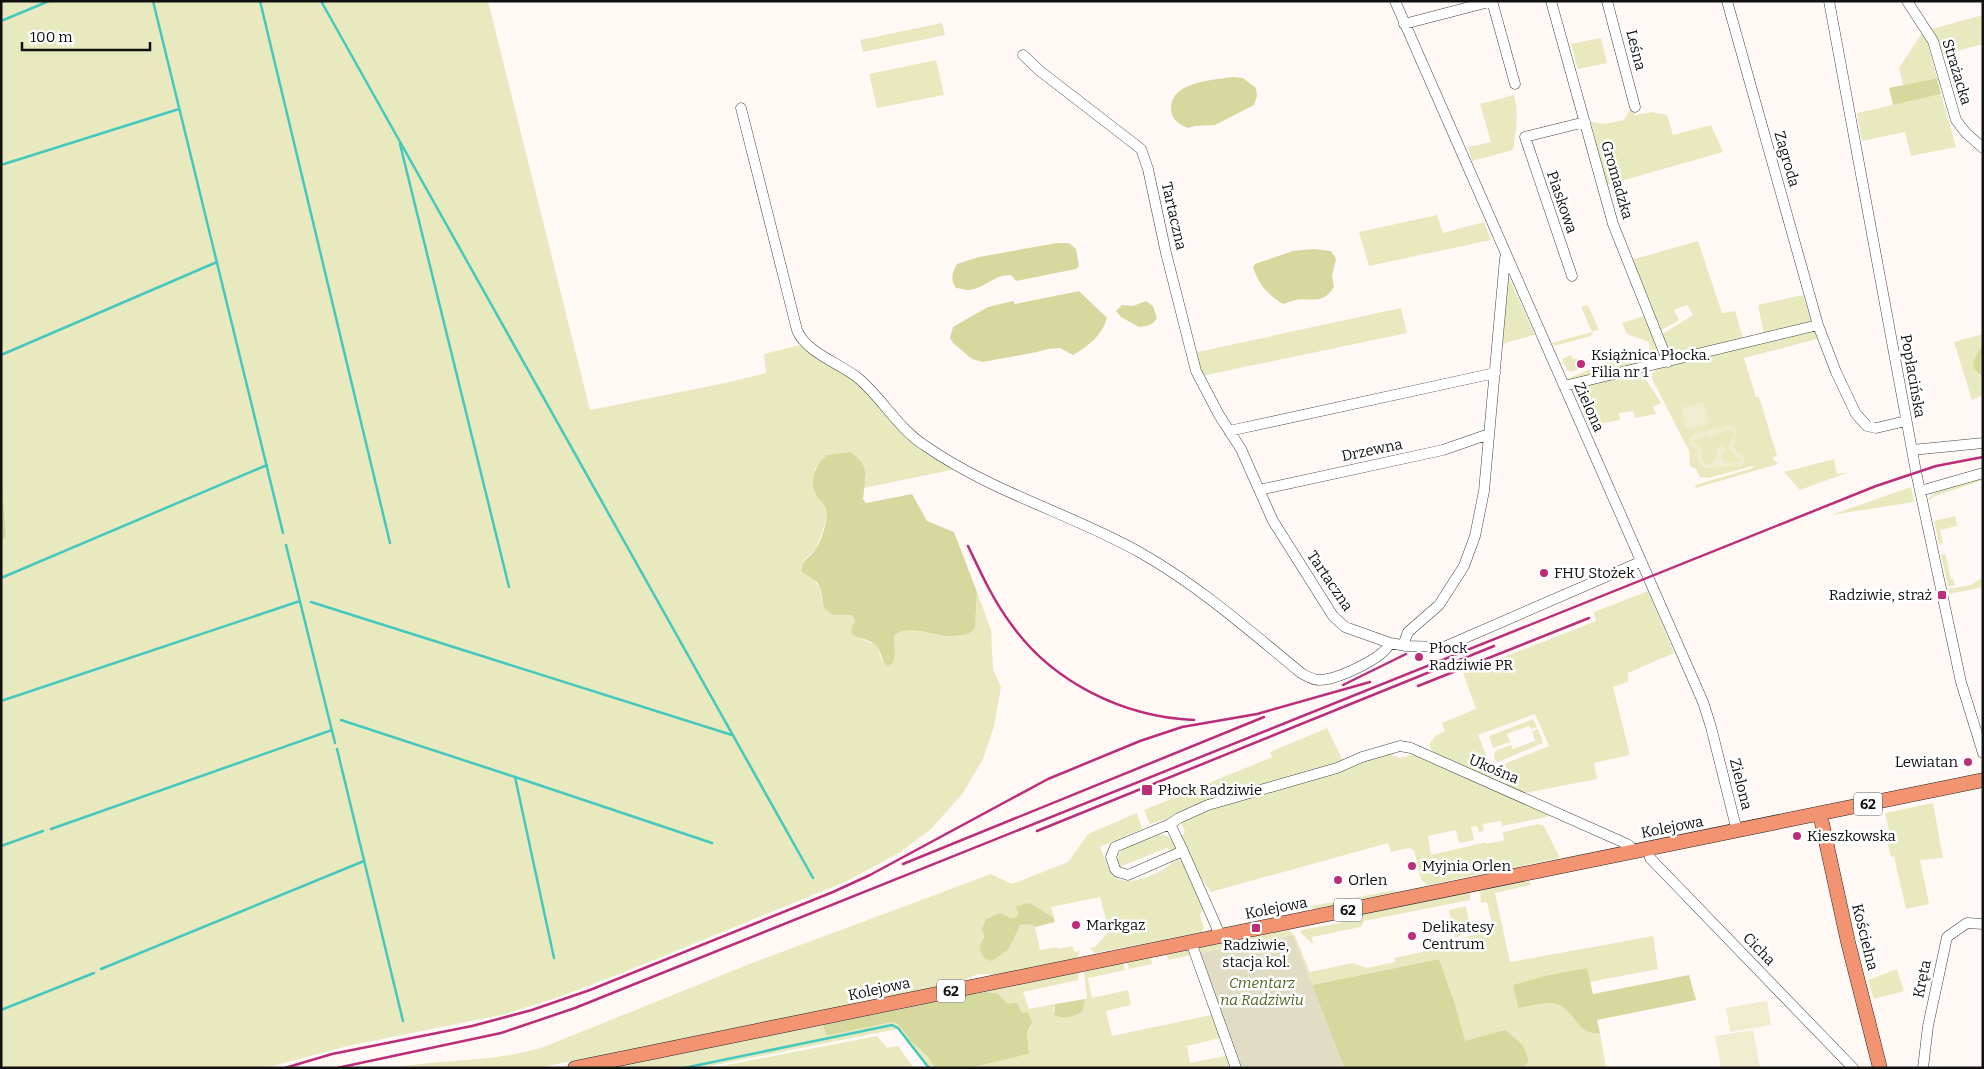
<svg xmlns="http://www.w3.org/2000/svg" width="1984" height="1069" viewBox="0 0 1984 1069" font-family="Bitter,serif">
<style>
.green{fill:#e9e9bf}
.forest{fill:#d5d99e}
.cemetery{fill:#e1ddc5}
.pitch{fill:#f0ecd0;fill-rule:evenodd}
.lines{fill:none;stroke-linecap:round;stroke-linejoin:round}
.stream{stroke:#45c8bd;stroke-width:2.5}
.minor-casing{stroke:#444;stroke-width:11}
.major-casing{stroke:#222;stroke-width:15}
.minor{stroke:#fff;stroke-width:10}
.major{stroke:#f29471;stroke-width:14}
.rail{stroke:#bc2d79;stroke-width:2.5}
.poi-dot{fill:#bc2d79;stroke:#fff;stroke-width:2}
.labels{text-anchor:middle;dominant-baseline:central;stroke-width:5;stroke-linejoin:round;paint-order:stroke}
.shield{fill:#fff;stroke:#585858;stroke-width:1}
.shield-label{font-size:14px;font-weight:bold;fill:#111}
.street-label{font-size:15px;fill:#111;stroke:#fff}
.poi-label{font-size:15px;fill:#111;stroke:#fff;text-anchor:start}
.park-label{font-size:15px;font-style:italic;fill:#526722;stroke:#fff}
</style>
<rect width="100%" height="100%" fill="#fff8f5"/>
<path class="green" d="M1,1H488L590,410L730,382L766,373L764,354L800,345L853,379L956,469L864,488L866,478L850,452L840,454L815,468L814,488L816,496L826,507L828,515L816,549L804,560L807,576C818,582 821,588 822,601L841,615H852L855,622L851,630C854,632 857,636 861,638C876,648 876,638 882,661L893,663L895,656L894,636C907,624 930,634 945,636C953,637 961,635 969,634L975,628L977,592L991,630L993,669L1001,687L994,726L983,759L963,793L931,829L899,853L847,881L627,971L559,997L506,1014L352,1045L265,1068H1V542L6,536L1,468Z
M1983,15V44L1941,55L1928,30Z
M942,23L945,35L863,52L860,40Z
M1924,30L1937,78L1903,85L1899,68Z
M1601,38L1607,63L1578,69L1571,44Z
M936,60L944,95L877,108L869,74Z
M1941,94L1956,147L1911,156L1905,132L1862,141L1857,113Z
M1514,95C1519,113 1516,132 1513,150L1472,161L1468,147L1491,142L1480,104Z
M1633,110L1635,115L1652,112L1667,115L1673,135L1711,125L1723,152L1607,185L1591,122L1604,124L1624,120L1629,111Z
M1437,215L1443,233L1484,222L1491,240L1369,266L1359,232Z
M1698,241L1722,313L1735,311L1743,338L1678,354L1665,345L1661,335L1693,315L1687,305L1674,310L1679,320L1660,331L1631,260Z
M1507,277L1509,278L1535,335L1508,342L1500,346Z
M1803,295L1812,323L1764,334L1758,305Z
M1588,305L1599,330L1593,331L1591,336L1554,346L1552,343L1592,332L1581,307Z
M1401,308L1407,333L1202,376L1193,353Z
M1644,316L1646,317L1660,355L1657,359L1647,362L1646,354L1650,352L1649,342L1627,334L1622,323Z
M1809,331L1815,332L1817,339L1744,358L1756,397H1759L1777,456L1772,458L1778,464L1696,488L1695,485L1753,468V466L1708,478L1700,477L1696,469L1690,466L1689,451L1652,379V373L1656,371V368Z
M1983,334V344L1980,349L1979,376L1983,378V395L1972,400L1954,342Z
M1571,355L1573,359L1577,358L1581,368L1572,372L1567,370L1562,359Z
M1619,357L1634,359L1644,358V362L1571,380L1569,378Z
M1637,372L1647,381L1661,403L1653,407L1656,414L1635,418L1633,411L1619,413L1620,420L1589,426L1573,389Z
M1834,459L1837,474L1849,472L1800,490L1784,472Z
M1983,478V480L1932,497L1930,501L1929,498C1941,485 1967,482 1983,478Z
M1911,487L1914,502L1831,515Z
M1955,516L1957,526L1940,530L1943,543L1939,544L1934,521Z
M1945,553L1951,579L1953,578L1955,586H1948L1941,555Z
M1983,577V587L1949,594L1948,589L1971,585Z
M1648,591L1674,653L1628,673V682L1613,687L1630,755L1594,763L1597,779L1520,794C1505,786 1506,783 1501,768L1504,764L1549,746L1535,714L1478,735L1495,776L1486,779L1435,756L1429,745L1435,736L1445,731L1442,723L1476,709L1463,673L1596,621L1594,612Z
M1533,719L1537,727L1531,729L1529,726L1507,734L1510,742L1493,748L1489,736Z
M1327,728L1343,761L1341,764L1150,824L1144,810L1272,757L1270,752Z
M1538,729L1543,743L1498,762C1494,760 1493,756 1495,751L1511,745L1513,749L1535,741L1532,731Z
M1390,754L1400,758L1416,754L1553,813L1547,817L1502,826L1501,821L1483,824L1484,831L1479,832L1477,826L1471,827L1474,840L1459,843L1456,830L1428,836L1431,855L1486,842V844L1504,840L1503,832L1538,824L1544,826L1560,858L1427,885L1421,880L1414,850L1409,848L1391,852L1388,843L1211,892L1198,874L1182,837L1185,832L1180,820L1206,808L1344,771L1354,764Z
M1933,803L1943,858L1920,860L1929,904L1906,909L1894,856L1891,857L1885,833L1889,831L1885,813Z
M1137,813L1142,829L1100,847C1104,856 1108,869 1114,876C1128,890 1165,871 1176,860L1179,859L1185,865L1203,910L1200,915L1204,928L1202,932L1095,953L1090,948L1095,947L1109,931L1100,897L1051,907L1054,918L1030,903L1017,911L1018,914L1017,917L1011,918L1000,913L986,919C979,935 985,946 992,961L1011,946L1017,928L1023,924H1032L1035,927L1040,950L1057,947L1058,949L1073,946L1074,952L1080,951L1077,958L998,975L978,974L963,981L883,998H870L844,1006L538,1068H394C444,1058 496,1063 546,1046L752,963L991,874L1012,884L1068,862L1088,834Z
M1158,835C1168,834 1173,839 1176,848L1173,851L1167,848L1119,867L1117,859L1119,853L1125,848Z
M1530,881L1531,885L1495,893L1510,962L1653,936L1658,969L1590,982L1587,968L1548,975L1513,985L1518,1008C1528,1007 1539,1003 1549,1003C1576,1004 1573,1035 1600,1033L1606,1068H1523L1529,1061L1523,1045L1505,1031L1465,1042L1455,1004L1439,959L1312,985L1293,935L1196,954L1199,948L1289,930L1295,936L1310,972L1352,963L1367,968L1395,962L1394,958L1456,945C1461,935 1482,934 1494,932L1487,902L1481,903L1480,891Z
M1395,890L1393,893L1315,909L1307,907Z
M1469,893L1470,894V900L1364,921L1361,927L1312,937L1313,944L1301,933V930L1340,923L1349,917Z
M1466,906L1471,932L1455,938L1449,910Z
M1189,950L1191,955L1169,960L1166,954Z
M1151,958L1152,964L1129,969L1127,963Z
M1123,963L1125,970L1088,978L1092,998L1128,990L1131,1005L1106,1011L1112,1036L1211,1015L1220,1038L1187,1046L1190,1063L1229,1055L1234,1068H970L1029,1054L1027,1033L1031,1027L1022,1013L1008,1004L997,993L985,992L1079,972L1078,980L1023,992L1029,1009L1055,1004L1053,1011L1057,1017L1074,1016L1083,1011L1085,999L1087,998L1084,972Z
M1897,969L1904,991L1874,999L1868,980Z
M893,1022C903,1027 907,1040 916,1046C925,1053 929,1057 935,1068H927L897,1029L700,1068H607L823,1025L826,1036Z
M877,1036L887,1048L898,1046L914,1068H711Z"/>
<path class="forest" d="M1233,77L1243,78L1256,88L1257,96L1254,105L1215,125L1195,126L1188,128C1179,124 1171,120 1171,108C1171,81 1215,80 1233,77Z
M1937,78L1941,94L1893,105L1889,88Z
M1057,243H1069L1076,249L1079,266L1076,269L1016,281L1011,275C995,274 984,289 968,290C964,290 960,288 956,288C950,279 952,273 957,264L979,257Z
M1313,249L1331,251L1336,259L1332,276L1334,287C1322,306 1310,297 1295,300C1291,301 1287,303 1283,304C1267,294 1259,285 1253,267L1255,264L1293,251Z
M1079,291L1107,318C1102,336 1088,346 1073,355L1060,348L1048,349L1037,352L983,362L972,359L953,343L950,338L953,327L988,307L1013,301L1015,304Z
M1146,301L1153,306L1157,318C1152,326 1147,326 1139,327L1121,317L1116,311L1122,305L1133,306Z
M1983,344V378L1973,367L1974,360Z
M850,452C871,465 865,478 863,499L866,503L912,494L927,521L954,532L977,592L975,628L969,634C961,635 952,637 945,636C930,634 907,624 894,636L895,656L893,663L887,666C881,660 882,654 878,648C873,640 861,639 853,635L851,630L855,621L852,615H833L824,608L821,591L818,583L802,572C801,559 809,559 815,550C820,544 828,521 827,513C827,506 821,502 817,497C808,482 815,465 827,455Z
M1,468L6,536L1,542Z
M1030,903L1054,918L1055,922L1035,927L1032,924L1020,925L1009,949L992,961L985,959L981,953L980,946L984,937L982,929L986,919L1000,913L1011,918L1017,917L1018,914L1016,906Z
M1439,959L1455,1004L1465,1041L1505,1030L1523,1045L1529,1061L1523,1068H1344L1312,985Z
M1587,968L1593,994L1689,975L1696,1000L1597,1020L1600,1033C1573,1036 1576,1004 1549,1003C1539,1003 1528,1007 1518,1008L1513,985L1548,975Z
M985,992L997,993L1008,1004L1017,1003L1022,1013L1028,1012L1032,1022L1027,1033L1029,1054L970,1068H935C929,1057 925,1053 916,1046C907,1040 904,1027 893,1022L826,1036L823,1025Z
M1085,999L1083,1011C1074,1017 1064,1020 1054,1015L1055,1004Z"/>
<path class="cemetery" d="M1293,935L1344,1068H1239L1196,954Z"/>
<path class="pitch" d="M1704,402L1709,424L1686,429L1681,408Z
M1727,426H1732L1737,431L1733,448L1744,456V463L1741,466L1707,468L1702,466L1698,460L1697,449L1689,444L1691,437L1694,434ZM1729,430H1732L1734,434C1728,445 1727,453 1741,459V461L1724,463L1722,457L1726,448L1719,445L1714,462L1708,465C1699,462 1703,455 1701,448L1694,442V440L1710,435L1708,439L1709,440L1716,434Z
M1767,1001L1771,1025L1730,1032L1726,1008Z
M1753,1030L1760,1068H1721L1715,1036Z"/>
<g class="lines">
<path class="stream" d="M153,1L283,533
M260,1L390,543
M321,1L813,878
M1,21L49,1
M400,144L509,587
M1,165L179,109
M1,355L217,262
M286,545L335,743
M1,578L267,465
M311,602L732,735
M1,701L300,601
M341,720L515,777L554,958
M337,749L403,1021
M515,777L712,843
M51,829L332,730
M1,846L43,831
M101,969L364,861
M1,1010L94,973
M684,1068L892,1025L898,1028L929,1068"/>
<g class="minor-casing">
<path id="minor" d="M1395,1L1703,702L1711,727L1737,831
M1492,1L1515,84
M1551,1L1613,224L1668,362
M1607,1L1635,107
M1829,1L1916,472L1961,682L1983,753
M1907,1L1933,41L1956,120L1966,133L1983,148
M1404,24L1493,1
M1023,55L1040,71L1141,149L1148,169L1166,253L1196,371L1219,415L1241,449L1273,521L1333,616L1345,627L1390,643L1406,646L1444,647L1640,562
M741,108L797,330C806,353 840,363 858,378C882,398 898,428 924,445C993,493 1070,513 1141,553C1199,586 1249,630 1301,673C1307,676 1312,680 1319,680C1336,680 1383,659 1390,643
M1572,276L1525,137L1585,122
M1818,325L1836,372L1856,414L1867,426L1876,428L1906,421
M1564,386L1818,325L1727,1
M1229,431L1495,373
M1912,450L1983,443
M1259,490L1443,450L1489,434
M1920,491L1983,473
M1403,645L1408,632L1439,605L1464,566L1475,536L1484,491L1505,258
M1170,824L1183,851
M1648,849L1650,858L1853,1068
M1219,936L1217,928L1183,851L1128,875L1118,872L1115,869L1111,857L1115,847L1170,824L1179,818L1208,805L1337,768L1362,757L1400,746L1411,748L1627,844L1630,846L1634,851
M1191,942L1236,1068
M1923,1068L1928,1026L1947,937L1967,923L1983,924"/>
</g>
<g class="major-casing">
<path id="major" d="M1820,814L1848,942L1880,1068
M575,1068L1983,780"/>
</g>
<use href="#minor" class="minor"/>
<use href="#major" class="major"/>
<path class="rail" d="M968,546C981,573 993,600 1011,624C1052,682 1123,717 1194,720
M1343,685L1406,654
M1418,686L1589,618
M1037,831L1494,646
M903,864L1264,717
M285,1068L332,1054L472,1026L532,1010L590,990L833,892L870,875L1048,779L1140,741L1182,727L1257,714L1370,682
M337,1068L501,1033L575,1008L1876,486L1936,466L1983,457"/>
</g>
<g class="poi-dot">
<circle cx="1581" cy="364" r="5"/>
<circle cx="1544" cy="573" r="5"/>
<rect x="1937" y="590" width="10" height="10" rx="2.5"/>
<circle cx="1419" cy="657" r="5"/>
<circle cx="1968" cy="762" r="5"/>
<rect x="1141" y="784" width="12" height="12" rx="2.5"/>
<circle cx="1797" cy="836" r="5"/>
<circle cx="1412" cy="866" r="5"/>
<circle cx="1338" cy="880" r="5"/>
<circle cx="1076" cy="925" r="5"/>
<rect x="1251" y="923" width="10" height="10" rx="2.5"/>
<circle cx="1412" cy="936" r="5"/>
</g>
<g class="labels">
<g class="shield">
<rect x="1854" y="792.5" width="28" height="23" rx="4"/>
<rect x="1334" y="898.5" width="28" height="23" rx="4"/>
<rect x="937" y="979.5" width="28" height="23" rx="4"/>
</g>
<g class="shield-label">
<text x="1868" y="804">62</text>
<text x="1348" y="910">62</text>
<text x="951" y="991">62</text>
</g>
<g class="street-label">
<text transform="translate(1636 50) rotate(76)">Leśna</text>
<text transform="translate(1957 72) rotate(73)">Strażacka</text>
<text transform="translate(1787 159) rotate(74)">Zagroda</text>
<text transform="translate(1617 180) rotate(74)">Gromadzka</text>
<text transform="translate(1562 202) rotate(71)">Piaskowa</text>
<text transform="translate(1174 216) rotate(77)">Tartaczna</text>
<text transform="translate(1913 376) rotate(80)">Popłacińska</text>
<text transform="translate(1589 407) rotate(66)">Zielona</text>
<text transform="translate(1372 450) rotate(-12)">Drzewna</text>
<text transform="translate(1330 581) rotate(56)">Tartaczna</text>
<text transform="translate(1494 769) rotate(23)">Ukośna</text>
<text transform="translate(1741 784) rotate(76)">Zielona</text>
<text transform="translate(1672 827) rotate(-11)">Kolejowa</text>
<text transform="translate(1276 908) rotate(-11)">Kolejowa</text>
<text transform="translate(1865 937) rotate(76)">Kościelna</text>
<text transform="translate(1759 949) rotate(46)">Cicha</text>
<text transform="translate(1922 979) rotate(-78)">Kręta</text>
<text transform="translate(879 989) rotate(-12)">Kolejowa</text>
</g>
<g class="poi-label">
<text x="1591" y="355">Książnica Płocka.<tspan x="1591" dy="17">Filia nr 1</tspan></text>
<text x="1554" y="573">FHU Stożek</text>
<text x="1932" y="595" text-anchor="end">Radziwie, straż</text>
<text x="1429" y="648">Płock<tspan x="1429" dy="17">Radziwie PR</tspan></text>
<text x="1958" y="762" text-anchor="end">Lewiatan</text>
<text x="1158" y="790">Płock Radziwie</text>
<text x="1807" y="836">Kieszkowska</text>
<text x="1422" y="866">Myjnia Orlen</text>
<text x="1348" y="880">Orlen</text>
<text x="1086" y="925">Markgaz</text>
<text x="1422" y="927">Delikatesy<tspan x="1422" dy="17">Centrum</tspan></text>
<text x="1256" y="945" text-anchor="middle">Radziwie,<tspan x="1256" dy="17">stacja kol.</tspan></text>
</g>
<g class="park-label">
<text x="1262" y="983">Cmentarz<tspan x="1262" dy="17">na Radziwiu</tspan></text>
</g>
</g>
<rect width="1984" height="1069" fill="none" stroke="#111111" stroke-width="5"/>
<path d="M22 42v8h128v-8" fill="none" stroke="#111111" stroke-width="2.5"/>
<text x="30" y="42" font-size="15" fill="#111111" stroke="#ffffff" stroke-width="4" paint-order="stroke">100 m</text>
</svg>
